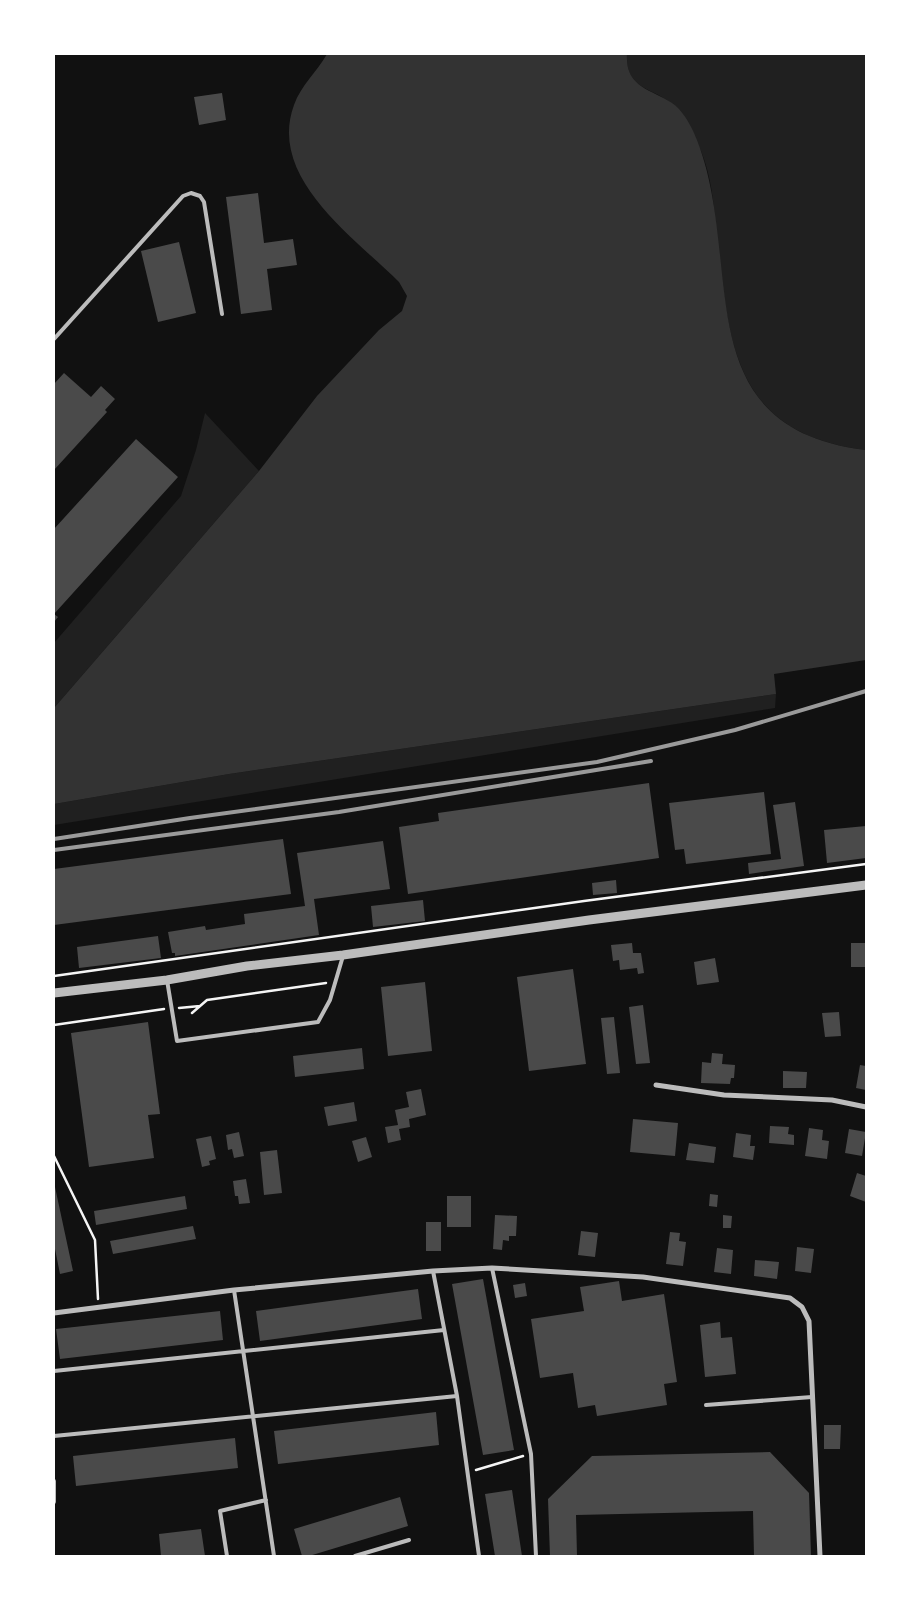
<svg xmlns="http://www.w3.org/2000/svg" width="920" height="1610" viewBox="0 0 920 1610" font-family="'PT Sans',sans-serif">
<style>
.green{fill:#202020}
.water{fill:#333}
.building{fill:#4a4a4a}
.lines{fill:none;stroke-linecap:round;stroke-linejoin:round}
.path{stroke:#f5f5f5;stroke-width:2.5}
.service{stroke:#bcbcbc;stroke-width:4}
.minor{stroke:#bcbcbc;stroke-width:5}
.tertiary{stroke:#bcbcbc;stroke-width:9}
.rail{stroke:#9a9a9a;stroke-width:4}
</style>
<rect width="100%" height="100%" fill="#111"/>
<path class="green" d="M627,54H866V450C731,434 729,341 716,229C714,204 711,175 701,151C698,144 677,107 671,103C651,87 625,89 627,54Z
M205,413L259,471L54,708V643L181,496L196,450Z
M776,694L775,708L54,825V804L229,774Z"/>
<path class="water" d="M327,54H627C625,87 650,89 672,103C682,110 689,122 694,133C748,256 679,428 866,450V660L774,674L776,694L229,774L54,804V708L259,471L317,396L379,330L402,311L407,296L399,282C355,238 267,178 294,105C301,85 317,72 327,54Z"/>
<path class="building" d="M222,93L226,120L199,125L194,97Z
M258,193L264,243L293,239L297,265L267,269L272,310L241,314L226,197Z
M179,242L196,313L158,322L141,251Z
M64,373L91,397L101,386L115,399L105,410L107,412L54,470V384Z
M136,439L178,477L54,614L58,617L54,622V529Z
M649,783L659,858L408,894L399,827L439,821L438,813Z
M764,792L771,854L686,864L684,849L675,850L669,803Z
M795,802L804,866L749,874L748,863L781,859L773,805Z
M866,826V858L827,863L824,830Z
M283,839L291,894L54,925V869Z
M383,841L390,889L314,899L319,935L175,956V953H172L168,932L205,926L206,930L245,924L244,914L305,906L297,853Z
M616,880L617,893L593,895L592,883Z
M423,900L425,921L373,927L371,906Z
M158,936L161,958L79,968L77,947Z
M632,943L633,953H641L644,973L638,974L637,968L620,970L619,960L613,961L611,945Z
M851,943H866V967H851Z
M715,958L719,982L697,985L694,962Z
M573,969L586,1064L529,1071L517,977Z
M425,982L432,1051L388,1056L381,987Z
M643,1005L650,1063L636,1064L629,1007Z
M839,1012L841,1036L825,1037L822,1013Z
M614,1017L620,1073L607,1074L601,1018Z
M148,1022L160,1114L148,1115L154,1158L89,1167L71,1033Z
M362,1048L364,1069L295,1077L293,1056Z
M712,1053L723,1054L722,1064L735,1065L734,1078H731L730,1084L701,1083L702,1062L711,1063Z
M860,1065L866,1066V1090L856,1088Z
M783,1071L807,1072L806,1088H783Z
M421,1089L426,1115L409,1119L410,1127L399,1129L401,1140L388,1143L385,1127L398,1125L395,1110L409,1107L406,1092Z
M354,1102L357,1121L328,1126L324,1107Z
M633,1119L678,1123L675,1156L630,1152Z
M770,1126L789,1127L788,1134L794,1135V1145L769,1143Z
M809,1128L823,1130L822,1140L829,1141L827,1159L805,1156Z
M849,1129L866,1132L862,1156L845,1153Z
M239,1132L244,1156L234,1158L232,1149L228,1150L226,1135Z
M736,1133L751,1135L750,1146H755L753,1160L733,1157Z
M211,1136L216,1159L209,1161L210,1165L202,1167L196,1139Z
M366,1137L372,1157L358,1162L352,1141Z
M689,1143L716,1147L714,1163L686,1160Z
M277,1150L282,1193L264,1195L260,1152Z
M857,1173L866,1176V1202L850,1196Z
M246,1179L250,1203L239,1204L238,1196H235L233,1181Z
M55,1187L73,1271L60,1274L54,1244Z
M710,1194L718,1195L717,1207L709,1206Z
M185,1196L187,1209L96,1225L94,1211Z
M447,1196H471V1227H447Z
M495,1215L517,1216L516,1236H509V1241L503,1240L502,1250L493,1249Z
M723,1215L732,1216L731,1228H723Z
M426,1222H441V1251H426Z
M193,1226L196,1239L113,1254L110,1241Z
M581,1231L598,1233L595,1257L578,1255Z
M670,1232L680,1233L679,1241L686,1242L683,1266L666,1264Z
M797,1247L814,1249L811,1273L795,1271Z
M717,1248L733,1250L731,1274L714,1272Z
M755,1260L779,1262L777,1279L754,1276Z
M483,1279L514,1450L483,1455L452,1284Z
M619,1281L622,1301L664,1294L677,1382L664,1384L667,1405L597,1416L595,1405L578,1408L573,1373L540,1378L531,1319L584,1311L580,1287Z
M525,1283L527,1296L515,1298L513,1285Z
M418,1289L422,1319L260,1341L256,1311Z
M220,1311L223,1340L60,1359L56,1329Z
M720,1322L721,1338L732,1337L736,1374L705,1377L700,1325Z
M436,1412L439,1445L278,1464L274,1431Z
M824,1425H841L840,1449H824Z
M235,1438L238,1468L76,1486L73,1456Z
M770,1452L809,1493L811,1556H754L753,1511L576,1515L577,1556H550L548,1499L592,1456Z
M512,1490L522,1556H495L485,1494Z
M400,1497L408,1526L309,1556H302L294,1529Z
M201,1529L205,1556H161L159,1534Z"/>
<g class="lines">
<path class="path" d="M54,976L584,901L866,864
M179,1008L200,1006
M192,1013L207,1000L326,983
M54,1025L164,1009
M54,1156L95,1240L98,1299
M476,1470L523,1456"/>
<path class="service" d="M54,339L183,196L191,193L200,196L204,202L222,314
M167,980L177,1041L318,1022L330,1000L343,956
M492,1268L531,1454L536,1556
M433,1271L457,1396L479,1556
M234,1290L274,1556
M54,1371L444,1330
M706,1405L812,1397
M54,1436L457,1396
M54,1481V1502
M227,1556L220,1511L266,1500
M355,1556L409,1540"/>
<path class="minor" d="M656,1085L724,1095L832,1100L866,1107
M54,1313L234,1290L433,1271L492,1268L643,1277L790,1298L802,1307L809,1321L820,1556"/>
<path class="tertiary" d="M54,993L167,980L247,966L343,955L589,920L866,885"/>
<path class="rail" d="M54,839L190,818L597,762L735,730L866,691
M54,850L339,812L651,761"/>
</g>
<rect width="920" height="1610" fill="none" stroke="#ffffff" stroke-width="110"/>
</svg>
